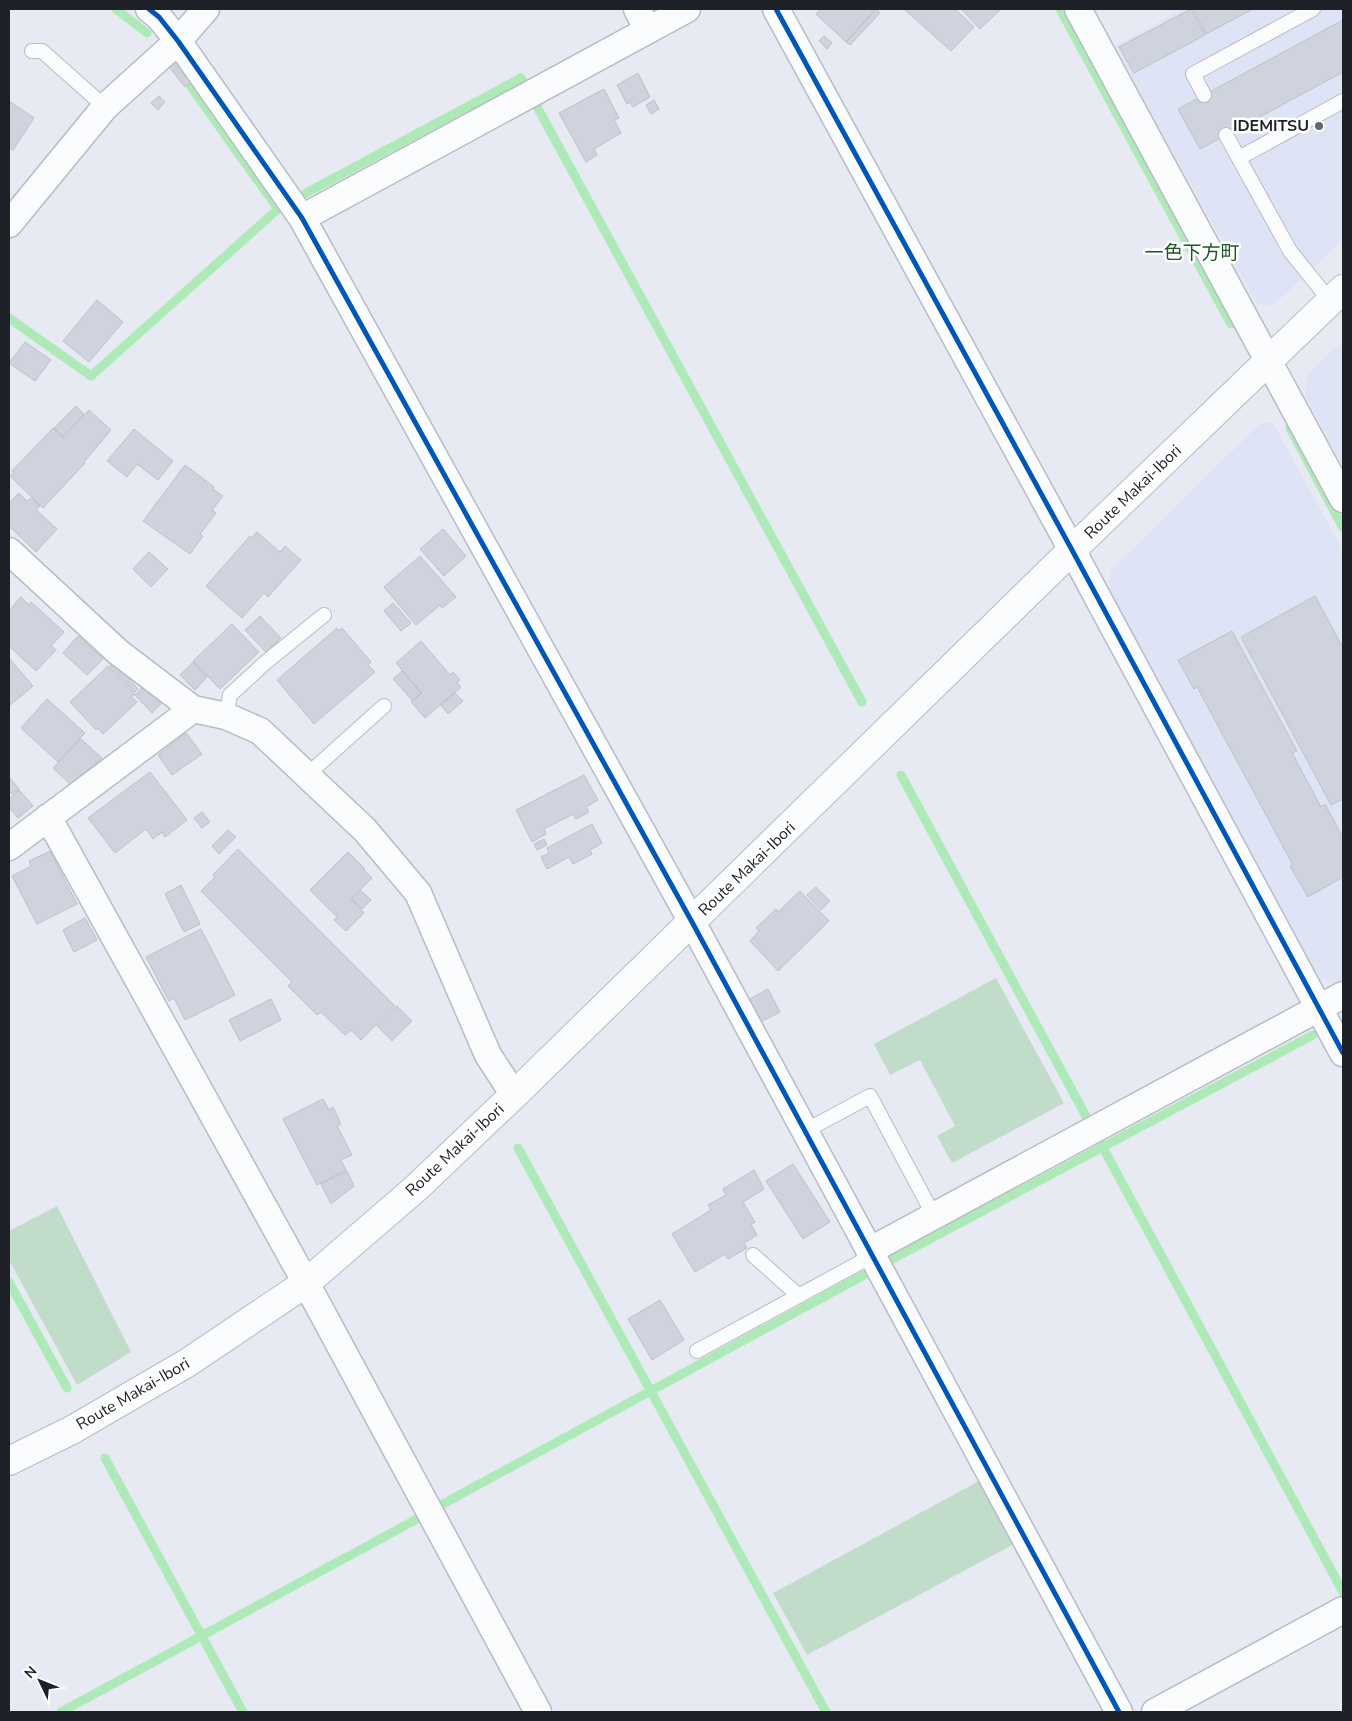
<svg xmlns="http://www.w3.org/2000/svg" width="1352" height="1721" viewBox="0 0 1352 1721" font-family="'Nunito Sans','Noto Sans JP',sans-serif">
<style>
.built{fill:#dee3f5}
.green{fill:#c1dcc9}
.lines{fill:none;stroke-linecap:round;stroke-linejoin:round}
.stream{stroke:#aee9b8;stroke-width:9}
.building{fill:#cfd3dd;stroke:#bdc0c7}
.service-casing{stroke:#b8bbc2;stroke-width:16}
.minor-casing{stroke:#b8bbc2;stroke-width:29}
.secondary-casing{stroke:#b8bbc2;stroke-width:30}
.service{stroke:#fbfcfd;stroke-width:14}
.minor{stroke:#fbfcfd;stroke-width:26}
.secondary{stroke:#fbfcfd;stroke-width:28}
.cycleway-casing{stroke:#fff;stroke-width:8}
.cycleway{stroke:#0057b8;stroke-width:5}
.poi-dot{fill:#64676e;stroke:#fff;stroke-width:2}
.labels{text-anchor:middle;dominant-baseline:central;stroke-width:5;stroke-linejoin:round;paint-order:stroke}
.poi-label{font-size:16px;font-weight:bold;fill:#1e2027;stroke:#fff;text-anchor:end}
.street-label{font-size:16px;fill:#1e2027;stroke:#fff}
.quarter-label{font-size:19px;fill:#1b5827;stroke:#fff}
</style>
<rect width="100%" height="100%" fill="#e7eaf3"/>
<path class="built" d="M1183,9H1343V239L1273,306L1256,303L1115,46Z
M1343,341V466L1305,396L1308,374Z
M1261,423H1273L1343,551V981L1337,984L1319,979L1108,592L1111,570Z"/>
<path class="green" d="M996,978L1064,1103L952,1163L937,1136L955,1126L920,1060L890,1075L874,1044Z
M57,1206L131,1352L77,1385L9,1260V1231Z
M979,1481L1014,1544L807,1655L773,1593Z"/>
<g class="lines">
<path class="stream" d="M116,9L147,33
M1060,9L1231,324
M536,105L862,702
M306,193L521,78L523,81
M9,318L91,376L278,209L191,87
M1290,428L1343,528
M901,775L1087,1118
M1101,1144L1343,1592
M518,1148L826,1712
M887,1262L1313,1035
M9,1282L67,1388
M105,1458L243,1712
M441,1505L864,1275
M61,1712L417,1519"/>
</g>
<path class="building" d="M821,9H876L846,42L816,14Z
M876,9L880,13L850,45L846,42Z
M906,9H955L974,27L951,51L905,10Z
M963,9H1001L980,29L962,10Z
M1191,9L1205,35L1134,73L1119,47Z
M1193,9H1253L1206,34Z
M1343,20V72L1200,149L1178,109Z
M824,36L832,43L827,49L819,41Z
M177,61L193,81L185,87L169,67Z
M638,73L650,97L633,107L630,102L627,104L617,85Z
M604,89L619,118L614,120L621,133L594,149L597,155L586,162L559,113Z
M159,96L165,102L158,110L151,103Z
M654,100L659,109L651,114L646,105Z
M9,101L34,118L13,150L9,148Z
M97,300L123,322L89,362L63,341Z
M25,342L51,360L35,381L9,363Z
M76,406L84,414L62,437L54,428Z
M89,410L111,430L84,462L85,463L43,508L10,476L14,472L12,471L53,428L63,438Z
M134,429L173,461L158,480L137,464L127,477L107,461Z
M185,465L214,487L213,489L223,496L212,510L216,513L200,534L203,536L190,554L143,521Z
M19,493L27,501L32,498L40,506L36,510L57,529L36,552L9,526V503Z
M443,529L466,556L444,576L420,549Z
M257,532L280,552L285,546L301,560L268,597L264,593L242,618L206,586L250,536L251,538Z
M149,552L168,569L151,587L133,569Z
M420,556L456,597L442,608L440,605L416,625L384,587Z
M1315,596L1343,648V799L1331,805L1241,637Z
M21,597L29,605L31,602L64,632L51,646L56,650L36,671L9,646V611Z
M393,603L411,623L401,631L384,611Z
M260,616L281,638L266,652L245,630Z
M232,624L259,652L220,689L193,661Z
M337,628L339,631L342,628L371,662L368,665L375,672L314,724L277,680Z
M1232,631L1297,751L1292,753L1321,807L1325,804L1343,838V877L1308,897L1290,866L1293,865L1197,687L1194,689L1178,660Z
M78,636L103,659L87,675L63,653Z
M421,641L450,675L453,672L460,680L457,683L461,687L425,718L411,702L422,693L396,663Z
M9,658L33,686L9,706Z
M113,662L138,689L135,692L110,666Z
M193,662L207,677L195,690L180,675Z
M108,666L135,694L131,697L137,702L103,734L98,728L96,730L70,702Z
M402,671L421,693L412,700L393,679Z
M144,686L161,704L152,713L135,695Z
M455,693L463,701L448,714L441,705Z
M47,699L85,733L58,762L21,728Z
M186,733L202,754L172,775L158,755Z
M81,739L102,758L70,784L53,768Z
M150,772L187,820L165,837L162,832L153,839L146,829L115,853L88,818Z
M584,775L598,800L586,807L589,812L576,819L573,814L544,829L546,834L532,842L516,810Z
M9,777L19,789L12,794L9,791Z
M19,790L33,806L18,818L9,807V799Z
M202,812L210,822L202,828L194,818Z
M592,824L602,843L590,850L592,854L573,864L569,857L547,869L541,857L549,853L547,848Z
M228,830L236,837L219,854L212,846Z
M544,839L547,845L537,850L534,844Z
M238,849L395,1006L361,1040L351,1030L345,1035L321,1012L317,1015L288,986L292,982L201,891L215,877L213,875Z
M50,851L77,904L37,924L12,876L31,866L29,861Z
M348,852L365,869L364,870L372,878L351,899L364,913L346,931L334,920L337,917L310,890Z
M181,885L200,924L184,932L165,894Z
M816,887L830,901L821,910L807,895Z
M360,890L371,900L362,909L351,899Z
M800,891L829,921L778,971L750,941L759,931L756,928L776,909L778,912Z
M85,918L97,940L74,952L63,930Z
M201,929L235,995L185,1020L174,998L169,1001L146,957Z
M768,989L780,1012L761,1022L748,1000Z
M271,999L281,1020L240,1041L229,1020Z
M397,1006L412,1021L392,1041L377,1026Z
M323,1099L329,1110L333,1107L341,1124L337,1126L352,1155L341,1160L346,1170L317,1185L283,1119Z
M793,1164L830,1222L803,1239L766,1181Z
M754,1170L764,1189L743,1202L755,1222L751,1224L757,1235L744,1243L747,1248L728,1259L725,1254L695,1272L672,1234L711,1210L708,1205L726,1195L723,1189Z
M347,1171L354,1186L331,1204L321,1184Z
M660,1300L684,1340L652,1360L628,1319Z"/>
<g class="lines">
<g class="service-casing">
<path id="service" d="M32,51H42L105,107
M1204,95L1193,74L1313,9
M1226,135L1290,251L1331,302
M1239,158L1343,101
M226,716L230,695L266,662L324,615
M307,775L384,706
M805,1131L870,1096L934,1216
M753,1255L799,1296
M697,1351L872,1256"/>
</g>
<g class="minor-casing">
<path id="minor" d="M149,9L159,17L178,41L302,218L692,922L1119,1712
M637,9L648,30
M776,9L1072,550L1343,1053
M1078,9L1343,499
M302,218L687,9
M9,224L105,107L178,41L206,9
M9,551L118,652L193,709L226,716L260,731L365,830L418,893L488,1055L514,1095
M48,817L306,1283L538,1712
M9,847L193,709
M869,1251L1343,995
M1155,1712L1343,1610"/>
</g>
<g class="secondary-casing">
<path id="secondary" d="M9,1461L72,1430L187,1363L306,1283L415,1189L514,1095L1072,550L1343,289"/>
</g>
<use href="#service" class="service"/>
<use href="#minor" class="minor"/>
<use href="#secondary" class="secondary"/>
<g class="cycleway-casing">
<path id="cycleway" d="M149,9L159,17L178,41L302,218L692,922L1119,1712
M776,9L1072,550L1343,1053"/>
</g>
<use href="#cycleway" class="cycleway"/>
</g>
<circle class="poi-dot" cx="1319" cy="126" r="5"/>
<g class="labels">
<g class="poi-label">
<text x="1309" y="126">IDEMITSU</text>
</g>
<g class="street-label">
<text transform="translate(1133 492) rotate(-44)">Route Makai-Ibori</text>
<text transform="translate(747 869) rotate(-44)">Route Makai-Ibori</text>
<text transform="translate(455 1150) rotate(-43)">Route Makai-Ibori</text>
<text transform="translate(133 1394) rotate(-30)">Route Makai-Ibori</text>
</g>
<g class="quarter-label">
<text x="1192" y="253">一色下方町</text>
</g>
</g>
<rect width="1352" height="1721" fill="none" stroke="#1e2027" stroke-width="20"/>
<g transform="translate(40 1681) rotate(313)" stroke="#ffffff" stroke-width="4" paint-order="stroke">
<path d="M0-4L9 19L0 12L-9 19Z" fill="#1e2027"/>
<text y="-8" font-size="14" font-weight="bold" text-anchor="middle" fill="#1e2027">N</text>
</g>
</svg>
